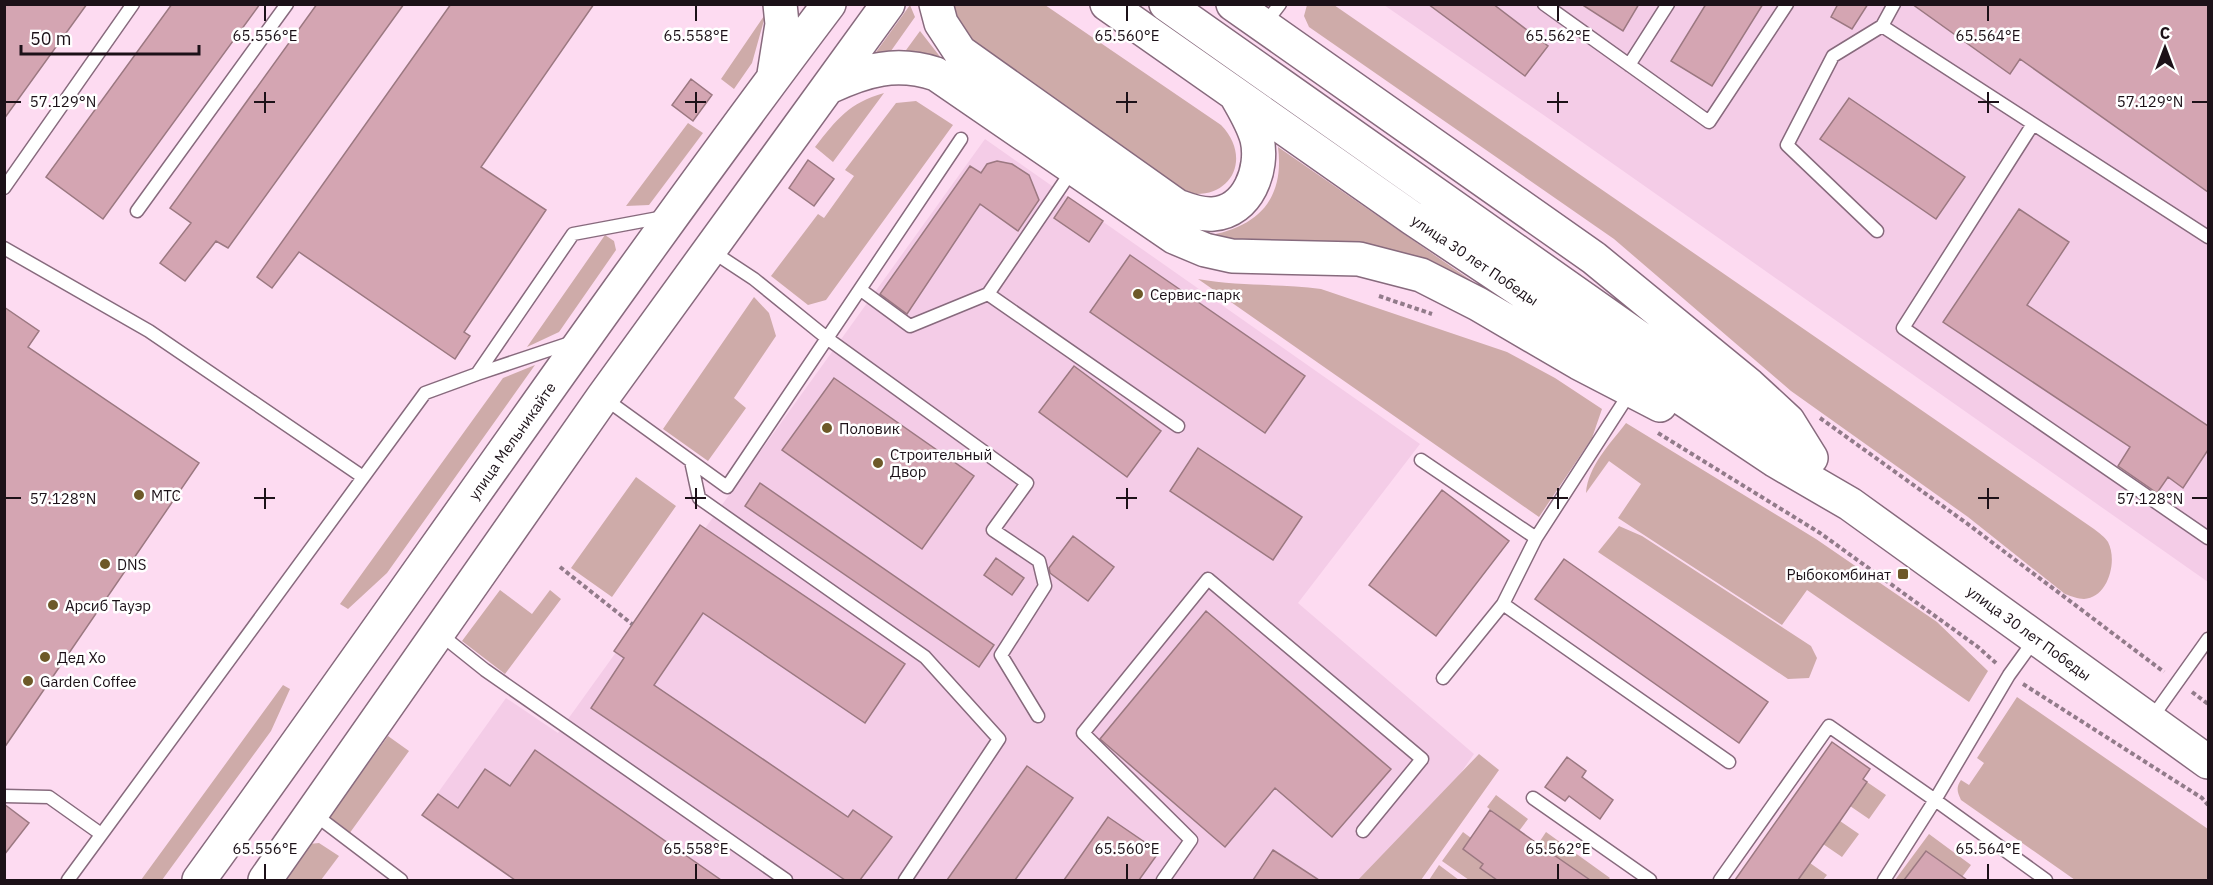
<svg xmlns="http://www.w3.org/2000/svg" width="2213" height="885" viewBox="0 0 2213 885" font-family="'IBM Plex Sans',sans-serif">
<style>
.built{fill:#f4cce7}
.green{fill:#ceaba9}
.building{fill:#d4a5b2;stroke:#9b7881;stroke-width:1.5}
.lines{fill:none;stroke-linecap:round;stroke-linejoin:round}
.lane-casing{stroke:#876a7d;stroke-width:15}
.secondary-casing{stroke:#876a7d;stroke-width:36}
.path{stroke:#927b8a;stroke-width:4;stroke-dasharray:4.5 3;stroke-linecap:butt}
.lane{stroke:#fff;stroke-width:12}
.secondary{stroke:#fff;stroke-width:33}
.ticks{fill:none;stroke:#1c1118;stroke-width:2}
.poi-dot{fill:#6d5928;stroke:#fff;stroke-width:2}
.labels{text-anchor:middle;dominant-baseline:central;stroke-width:5;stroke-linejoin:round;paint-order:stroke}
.street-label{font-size:15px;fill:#1c1118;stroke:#fff}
.poi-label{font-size:15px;fill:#1c1118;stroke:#fff;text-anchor:start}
.ticks-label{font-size:15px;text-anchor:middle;fill:#1c1118;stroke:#fff;stroke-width:5;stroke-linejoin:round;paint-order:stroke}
</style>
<rect width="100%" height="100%" fill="#fddbf1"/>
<path class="built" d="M1384,5H2208V582L1545,116Z
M985,139L1420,444L1298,603L1474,754L1386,880H515L422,815L506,698L558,733Z"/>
<path class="green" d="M910,5L915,17L886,58L871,59Z
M951,5H1045L1221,125C1253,158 1231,201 1186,193L966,39Z
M1307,5H1334L2094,529C2099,533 2105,537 2108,542C2118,561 2108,598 2084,599C2078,599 2071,596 2065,594L1968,517L1791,391L1614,239L1309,27L1304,16Z
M766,13L752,63L734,89L721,79Z
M920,31L945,63L901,57Z
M884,93L833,162L815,147C837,119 849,103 884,93Z
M916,101L953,125L826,300L808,305L771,276L818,214L824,218L854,176L845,170L896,103Z
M688,123L703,133L649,205L626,206Z
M1278,147L1485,290L1205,236C1256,228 1285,201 1278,147Z
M605,235L614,241L616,250L559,332L527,347Z
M1198,279C1239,287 1280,283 1321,289L1507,352L1555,378L1602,409L1592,438L1539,517Z
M754,297L769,313L776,336L734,398L746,408L708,461L663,429Z
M535,365L387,573L348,609L340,604L503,378Z
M1626,423L1816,539L1937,622L1988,671L1969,702L1807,590L1782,625L1618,518L1641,484L1609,461L1586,493C1588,466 1610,444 1626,423Z
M636,477L676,506L612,597L571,568Z
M1619,526L1642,536L1811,646L1817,658L1809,678L1788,679L1598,552Z
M500,590L532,614L550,590L561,599L505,674L462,641Z
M283,685L290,689L271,731L162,880H141Z
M2017,697L2208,829V877L2206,880H2075L1961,800C1957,792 1956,787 1961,780L1969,785L1984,763L1977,758Z
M388,736L409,751L349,834L328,819Z
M1479,754L1499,770L1421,880H1358Z
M1867,782L1886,795L1869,819L1850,806Z
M1496,795L1528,819L1519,831L1487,807Z
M1840,821L1859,834L1842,857L1823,844Z
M1463,832L1471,838L1463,849L1483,864L1480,868L1497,880H1469L1442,861Z
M1546,832L1610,878L1608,880H1589L1538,844Z
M1929,834L1971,865L1962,877L1926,851L1904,880H1895Z
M319,843L339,856L321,880H286L309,844Z
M1810,863L1827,875L1823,880H1798Z
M1439,865L1459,880H1429Z"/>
<path class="building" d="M4,4H87L4,119Z
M172,4H260L103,219L46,177Z
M317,4H404L228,248L216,241L185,281L160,263L191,223L170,208Z
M451,4H594L481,167L546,210L464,332L470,336L455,359L299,252L272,288L257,277Z
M1428,4H1493L1548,46L1525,76Z
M1581,4H1639L1623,31Z
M1706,4H1763L1712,86L1671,61Z
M1838,4H1868L1852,29L1831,17Z
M1912,4H2208V192L2020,59L2010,74Z
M691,79L712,95L693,121L672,105Z
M1849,98L1965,177L1936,219L1820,139Z
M808,160L834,179L814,206L789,188Z
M997,161L1012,164L1029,175L1039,200L1018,231L980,204L907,314L880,294L970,166L981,173L987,164Z
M1068,197L1103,221L1089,242L1054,218Z
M2019,209L2069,242L2027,305L2208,426V450L2183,488L2168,477L2157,493L2118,466L2130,447L1943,322Z
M1130,255L1305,376L1265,433L1090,312Z
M4,307L39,331L28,347L199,463L4,748Z
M1074,366L1161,431L1127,477L1039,412Z
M834,378L974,476L922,549L782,450Z
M1198,448L1302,517L1273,560L1170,491Z
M760,483L994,645L979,667L745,506Z
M1442,490L1509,541L1436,636L1369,585Z
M700,525L905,664L865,723L703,613L654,685L848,817L853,810L892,837L860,880H845L591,708L624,658L614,651Z
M1073,536L1114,567L1088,601L1050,573L1049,568Z
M996,558L1024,578L1012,595L984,575Z
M1564,559L1768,702L1739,743L1535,599Z
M1206,611L1391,769L1332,837L1275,788L1225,847L1100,739Z
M1832,742L1870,769L1863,779L1867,782L1840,821L1798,880H1735Z
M535,750L721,880H515L422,815L438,794L458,808L485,769L510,786Z
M1567,757L1586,771L1582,777L1613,800L1600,819L1569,796L1565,801L1545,787Z
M1027,766L1073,798L1015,880H947Z
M4,804L29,823L4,855Z
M1490,810L1538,844L1590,880H1497L1480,868L1483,864L1463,849Z
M1108,817L1159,852L1139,880H1064Z
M1273,850L1319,880H1253Z
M1926,851L1967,880H1904Z"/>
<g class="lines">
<g class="lane-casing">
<path id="lane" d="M1544,4L1709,122L1787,4
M1894,4L1882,26L2208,237
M1264,25L1280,4
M1629,65L1668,4
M2033,124L1903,328L2208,538
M1073,169L988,294L1178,426
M4,188L133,4
M137,211L287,4
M1877,231L1787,145L1833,56L1882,26
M4,248L149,331L363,477
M710,250L754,279L828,339L1027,483L993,530L1039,561L1045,586L1001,655L1038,716
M861,290L910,326L988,294
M477,374L573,342
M1631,391L1536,538L1503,604L1729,762
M604,398L727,487L961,139
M1421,460L1536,538
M691,461L699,498L925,657L999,739L905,880
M440,634L485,670L786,880
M1443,678L1503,604
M2151,719L2208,639
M4,796L49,797L101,834
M1533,798L1650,880
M314,814L401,880
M68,880L425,393L477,374L573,234L664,217
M1163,880L1191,840L1083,733L1208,579L1422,759L1363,831
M1720,880L1829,726L1935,800L2009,675L2035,639
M1884,880L1935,800L2046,880"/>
</g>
<g class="secondary-casing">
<path id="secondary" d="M936,4L941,23L960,52L1177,206C1188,210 1200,215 1213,214C1248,212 1264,169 1257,139C1253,124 1245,111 1237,97
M1107,4L1412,218L1776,461L1850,504L2208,762
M1166,4L1787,442
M1233,4L1594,258L1749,385L1788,421L1811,458
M774,74L782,24L780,4
M829,87C866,70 896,61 936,74L1174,237L1205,250L1232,256L1359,259L1421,275L1478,304L1579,363L1660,405
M199,880C410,589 612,291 829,4
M265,880L603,397L888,4"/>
</g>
<path class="path" d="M1379,296L1432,314
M1820,418L1965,522L2164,672
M1658,433L1820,533L1978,647L1996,663
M560,567L632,624
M2023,684L2202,798L2208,805
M2192,692L2208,704"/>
<use href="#lane" class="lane"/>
<use href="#secondary" class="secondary"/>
</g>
<path class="ticks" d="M265,6V21M696,6V21M1127,6V21M1558,6V21M1988,6V21M265,92V113M696,92V113M1127,92V113M1558,92V113M1988,92V113M6,102H21M254,102H275M685,102H706M1116,102H1137M1547,102H1568M1978,102H1999M2192,102H2207M265,488V509M696,488V509M1127,488V509M1558,488V509M1988,488V509M6,498H21M254,498H275M685,498H706M1116,498H1137M1547,498H1568M1978,498H1999M2192,498H2207M265,864V879M696,864V879M1127,864V879M1558,864V879M1988,864V879"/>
<g class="poi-dot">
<circle cx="1138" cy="294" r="6"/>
<circle cx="827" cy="428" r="6"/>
<circle cx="878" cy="463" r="6"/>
<circle cx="139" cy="495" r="6"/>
<circle cx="105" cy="564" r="6"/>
<rect x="1897" y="568" width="12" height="12" rx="3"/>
<circle cx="53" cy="605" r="6"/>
<circle cx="45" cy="657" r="6"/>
<circle cx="28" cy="681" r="6"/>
</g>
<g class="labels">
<g class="street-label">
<text transform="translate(1475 260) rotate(34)">улица 30 лет Победы</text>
<text transform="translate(512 441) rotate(-55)">улица Мельникайте</text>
<text transform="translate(2029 633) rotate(36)">улица 30 лет Победы</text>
</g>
<g class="poi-label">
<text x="1150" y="294">Сервис-парк</text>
<text x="839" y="428">Половик</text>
<text x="890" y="454">Строительный<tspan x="890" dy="17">Двор</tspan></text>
<text x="151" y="495">МТС</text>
<text x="117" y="564">DNS</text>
<text x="1891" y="574" text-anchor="end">Рыбокомбинат</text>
<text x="65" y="605">Арсиб Тауэр</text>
<text x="57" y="657">Дед Хо</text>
<text x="40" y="681">Garden Coffee</text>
</g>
</g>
<g class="ticks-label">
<text x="265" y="41">65.556°E</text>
<text x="696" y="41">65.558°E</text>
<text x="1127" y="41">65.560°E</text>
<text x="1558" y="41">65.562°E</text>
<text x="1988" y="41">65.564°E</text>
<text x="63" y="107">57.129°N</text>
<text x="2150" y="107">57.129°N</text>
<text x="63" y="504">57.128°N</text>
<text x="2150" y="504">57.128°N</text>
<text x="265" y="854">65.556°E</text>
<text x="696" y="854">65.558°E</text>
<text x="1127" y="854">65.560°E</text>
<text x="1558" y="854">65.562°E</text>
<text x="1988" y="854">65.564°E</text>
</g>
<rect width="2213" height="885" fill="none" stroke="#1c1118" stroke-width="12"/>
<g transform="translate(2165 48)" stroke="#ffffff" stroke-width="4.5" paint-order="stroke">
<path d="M0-4.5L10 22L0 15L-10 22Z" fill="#1c1118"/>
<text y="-9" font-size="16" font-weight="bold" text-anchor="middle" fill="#1c1118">С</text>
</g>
<path d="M21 45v9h178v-9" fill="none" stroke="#1c1118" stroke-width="3"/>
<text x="30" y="45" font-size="18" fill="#1c1118" stroke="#ffffff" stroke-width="4.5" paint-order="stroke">50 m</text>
</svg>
